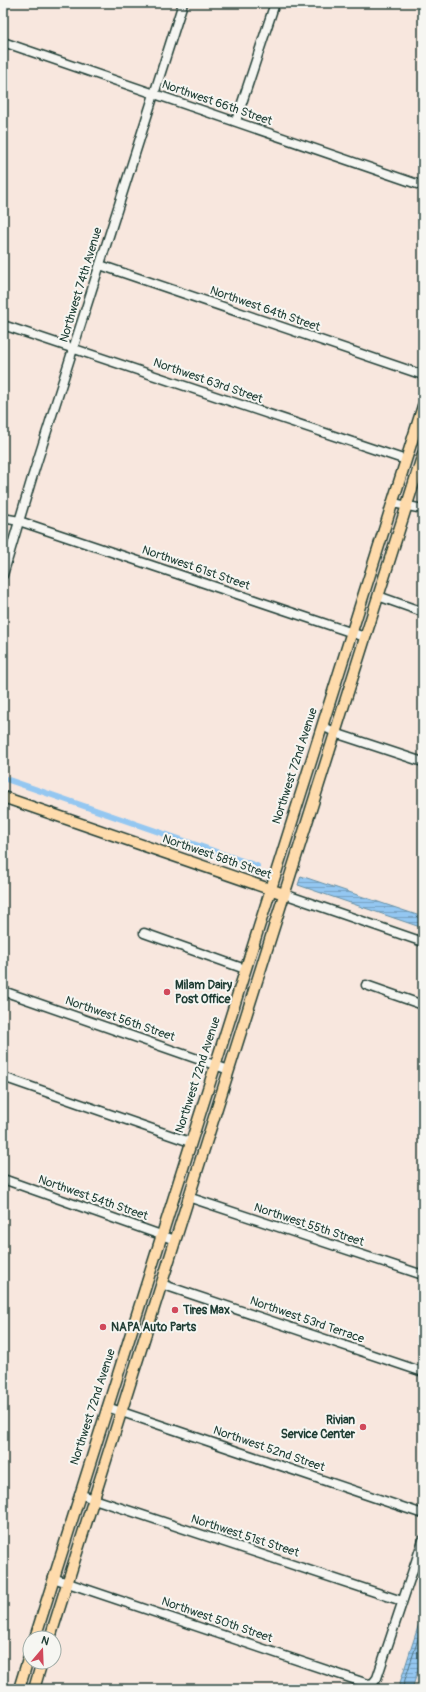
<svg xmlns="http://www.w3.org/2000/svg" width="426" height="1692" viewBox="0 0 426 1692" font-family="Pangolin,sans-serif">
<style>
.water{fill:url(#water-rules);stroke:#6590a5}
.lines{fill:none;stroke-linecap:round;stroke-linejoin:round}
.shore{stroke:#4e7480;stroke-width:1}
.canal{stroke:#94c7f1;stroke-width:6}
.minor-casing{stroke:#1f3d34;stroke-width:11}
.major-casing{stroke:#1f3d34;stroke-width:13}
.minor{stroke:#f6f6f2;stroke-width:8}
.major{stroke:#fedbac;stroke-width:10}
.poi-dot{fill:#d1495b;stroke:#f6f6f2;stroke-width:1.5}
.labels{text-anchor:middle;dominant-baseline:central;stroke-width:4;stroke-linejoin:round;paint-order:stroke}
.street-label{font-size:12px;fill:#1f3d34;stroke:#f6f6f2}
.poi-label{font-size:12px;font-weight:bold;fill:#1f3d34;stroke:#f6f6f2;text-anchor:start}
</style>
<defs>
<pattern id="water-rules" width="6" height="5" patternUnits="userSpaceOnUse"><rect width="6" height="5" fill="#94c7f1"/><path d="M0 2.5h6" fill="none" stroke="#78a3c4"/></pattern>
</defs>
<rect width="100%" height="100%" fill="#f8e7de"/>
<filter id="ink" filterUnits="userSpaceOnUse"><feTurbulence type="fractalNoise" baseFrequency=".025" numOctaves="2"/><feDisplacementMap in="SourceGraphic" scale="8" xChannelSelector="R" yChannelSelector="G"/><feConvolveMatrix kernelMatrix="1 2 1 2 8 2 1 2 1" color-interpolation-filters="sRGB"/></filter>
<g filter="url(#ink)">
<path class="water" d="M301,876L423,917V928L298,885Z
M423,1611V1655L412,1689H398Z"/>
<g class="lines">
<path class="shore" d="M402,1689L423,1624"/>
<path class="canal" d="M3,778L257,866"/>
<g class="minor-casing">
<path id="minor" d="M3,42L423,186
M236,121L275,3
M100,265L423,375
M3,325L406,460
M393,503L423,509
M3,518L19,521L365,637
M3,575L32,478L183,3
M378,596L423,612
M322,726L341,735L423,762
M284,894L423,942
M144,933L245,969
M366,985L423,1005
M3,991L229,1070
M3,1077L190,1142
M3,1179L175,1240
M188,1197L423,1275
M161,1284L423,1372
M107,1407L423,1514
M79,1494L402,1601
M53,1578L368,1684L373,1683L377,1678L423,1540"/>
</g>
<g class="major-casing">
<path id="major" d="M3,797L284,894
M35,1638L423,406
M50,1638L423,454
M19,1689L30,1653
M34,1689L42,1662"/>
</g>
<use href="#minor" class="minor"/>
<use href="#major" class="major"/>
</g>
</g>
<g class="poi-dot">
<circle cx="167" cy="992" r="4"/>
<circle cx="175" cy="1310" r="4"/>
<circle cx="103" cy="1327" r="4"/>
<circle cx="363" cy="1427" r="4"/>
</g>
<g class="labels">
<g class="street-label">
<text transform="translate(217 103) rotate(19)">Northwest 66th Street</text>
<text transform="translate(81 285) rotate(-73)">Northwest 74th Avenue</text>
<text transform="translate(265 309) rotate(19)">Northwest 64th Street</text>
<text transform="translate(208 381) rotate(19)">Northwest 63rd Street</text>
<text transform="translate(196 568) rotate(19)">Northwest 61st Street</text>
<text transform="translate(295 766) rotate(-72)">Northwest 72nd Avenue</text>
<text transform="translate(217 857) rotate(19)">Northwest 58th Street</text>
<text transform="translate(120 1019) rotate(19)">Northwest 56th Street</text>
<text transform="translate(198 1075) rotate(-72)">Northwest 72nd Avenue</text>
<text transform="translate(93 1198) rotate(19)">Northwest 54th Street</text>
<text transform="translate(309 1225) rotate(18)">Northwest 55th Street</text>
<text transform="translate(307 1320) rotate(19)">Northwest 53rd Terrace</text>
<text transform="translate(93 1407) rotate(-72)">Northwest 72nd Avenue</text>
<text transform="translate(269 1449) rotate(19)">Northwest 52nd Street</text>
<text transform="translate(245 1536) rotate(18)">Northwest 51st Street</text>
<text transform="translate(217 1620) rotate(19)">Northwest 50th Street</text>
</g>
<g class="poi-label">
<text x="175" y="985">Milam Dairy<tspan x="175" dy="14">Post Office</tspan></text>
<text x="183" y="1310">Tires Max</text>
<text x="111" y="1327">NAPA Auto Parts</text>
<text x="355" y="1420" text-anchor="end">Rivian<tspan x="355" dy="14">Service Center</tspan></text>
</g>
</g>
<rect width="426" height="1692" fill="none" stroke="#f6f6f2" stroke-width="16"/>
<rect x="8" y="8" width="410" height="1676" fill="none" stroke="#1f3d34" stroke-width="1.5" filter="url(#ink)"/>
<g transform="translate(42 1650) rotate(19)"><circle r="19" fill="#f6f6f2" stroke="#a0aca6"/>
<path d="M0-3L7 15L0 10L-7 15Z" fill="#d1495b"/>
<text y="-6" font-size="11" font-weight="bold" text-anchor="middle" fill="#1f3d34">N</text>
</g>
</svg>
